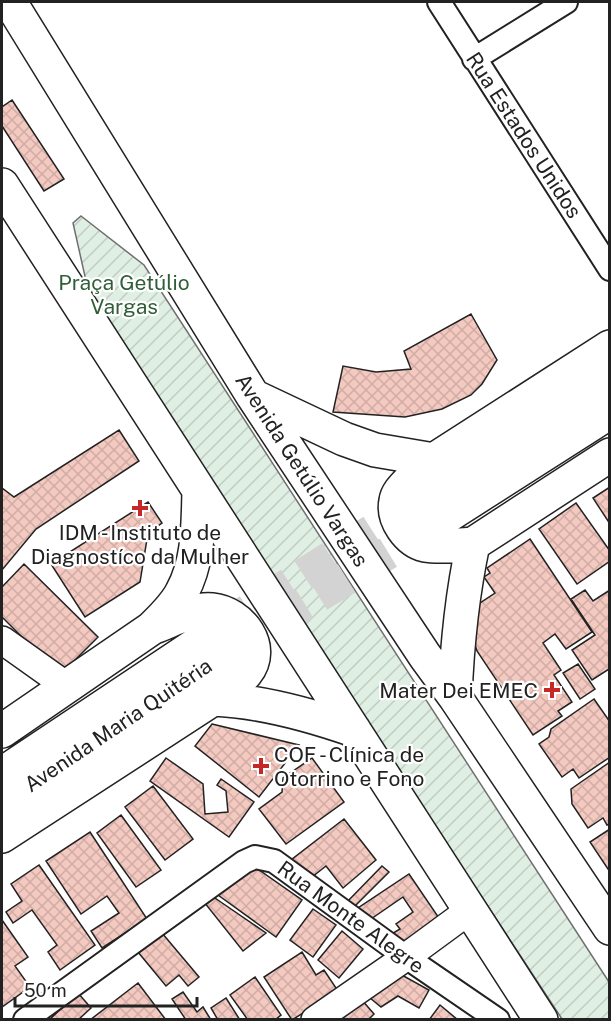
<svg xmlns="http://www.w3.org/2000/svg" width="611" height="1021" viewBox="0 0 611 1021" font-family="'Public Sans',sans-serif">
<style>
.garden{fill:url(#garden-furrows);stroke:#6f6f6f;stroke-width:1.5}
.building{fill:url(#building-cross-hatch);stroke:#222;stroke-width:1.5}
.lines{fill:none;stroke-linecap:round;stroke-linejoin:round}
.primary-tunnel{stroke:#d3d3d3;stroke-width:33;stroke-dasharray:33 16;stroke-linecap:butt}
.minor-casing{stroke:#222;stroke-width:26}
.tertiary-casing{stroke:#222;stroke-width:30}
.primary-casing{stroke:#222;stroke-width:36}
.minor{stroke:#fff;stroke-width:22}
.tertiary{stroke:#fff;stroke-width:27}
.primary{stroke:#fff;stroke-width:33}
.poi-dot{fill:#c62828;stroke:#fff;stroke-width:2}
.labels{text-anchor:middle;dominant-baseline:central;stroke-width:4.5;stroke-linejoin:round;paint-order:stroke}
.street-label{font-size:21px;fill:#222;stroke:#fff}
.park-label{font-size:21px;fill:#2f5e38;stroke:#fff}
.poi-label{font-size:21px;fill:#222;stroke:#fff}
</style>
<defs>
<pattern id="garden-furrows" width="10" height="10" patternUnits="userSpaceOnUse" patternTransform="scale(1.5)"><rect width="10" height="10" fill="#e0efe3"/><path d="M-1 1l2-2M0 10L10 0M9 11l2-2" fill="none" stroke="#c0cdc2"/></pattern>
<pattern id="building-cross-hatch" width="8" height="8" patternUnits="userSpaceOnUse" patternTransform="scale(1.5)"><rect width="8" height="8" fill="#f3c9c0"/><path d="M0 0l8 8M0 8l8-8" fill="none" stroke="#d0aca5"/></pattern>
</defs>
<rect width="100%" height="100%" fill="#fff"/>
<path class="garden" d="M81,216L144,265L609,982V1019H562L91,303L73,223Z"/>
<path class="building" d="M12,100L64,179L44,191L2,126V107Z
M471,314L497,360L482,384L471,395L442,409L405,417L333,412L343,366L376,372L411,369L404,351Z
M119,430L139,461L36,529L2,570V488L14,497Z
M610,487V524L593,498Z
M148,502L162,523L148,533L140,582L85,617L51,564Z
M576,503L610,551V561L577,584L539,529Z
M530,539L592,632L566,649L555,634L543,643L561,670L554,675L572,702L558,711L562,716L533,735L477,651L471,633V609L495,593L484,577L490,573L487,568Z
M24,564L98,637L60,675L2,617V587Z
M585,590L593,601L610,590V670L609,669L592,680L572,650L595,635L571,599Z
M578,664L595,689L580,699L563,673Z
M594,699L610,722V757L579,778L573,769L562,777L539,744L549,737L551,729Z
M212,724L299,745L259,797L195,746Z
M166,758L203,784L205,814L228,812L226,791L217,785L221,779L254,802L229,837L150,781Z
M312,758L344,802L286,844L259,809L282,792L283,778Z
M610,762V824L607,825L603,818L588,828L572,804L571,789Z
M153,786L193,839L165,860L125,807Z
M121,815L161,870L136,887L97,833Z
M344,819L376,860L343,888L326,866L307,881L291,860Z
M610,829V872L590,842Z
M90,832L147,919L102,948L91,931L119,913L107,896L81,914L46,861Z
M39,865L95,945L60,970L48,952L57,945L32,910L13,923L6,912L22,901L11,884Z
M252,865L302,900L276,937L218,895Z
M382,866L389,872L352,909L346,903Z
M409,874L441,921L400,949L390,935L400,929L396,924L413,912L403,897L368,921L358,908Z
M212,896L266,933L243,951L204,902Z
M313,909L336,925L313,957L290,940Z
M2,920L28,957L15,966L30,987L2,1007Z
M342,931L363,949L339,978L318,960Z
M162,933L199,977L188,986L179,975L166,986L138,952Z
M302,952L316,975L324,970L338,991L292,1020L264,977Z
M400,974L429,990L419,1008L398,996L381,1007L369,997Z
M255,977L281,1015L275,1020H248L230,995Z
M138,983L166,1020H90Z
M183,992L197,1012L203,1007L211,1020H186L172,999Z
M78,993L91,1008L78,1020H49Z
M226,998L240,1020H218L211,1008Z
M361,999L374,1014L368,1020H337Z
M440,1005L458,1020H429Z"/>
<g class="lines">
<path class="primary-tunnel" d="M221,628L415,503
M235,647L430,527"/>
<g class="minor-casing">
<path id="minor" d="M439,2L610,269
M474,59L566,2
M25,1020L244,862L255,857L274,861L406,957L498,1020"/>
</g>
<g class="tertiary-casing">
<path id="tertiary" d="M2,640L68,687
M315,1020L406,957L470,910"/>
</g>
<g class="primary-casing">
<path id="primary" d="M10,2L253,396L425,656L455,697L610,928
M2,185L541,1020
M255,397L344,439L375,450L434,460L610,347
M412,478C406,485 397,492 396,501C392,519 408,541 425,545C441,548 457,545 473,544
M415,503L610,380
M430,527L610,412
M154,627C171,621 193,608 212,610C241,613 267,647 246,673C238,683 224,691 213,699
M455,697C457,646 462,595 473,544L610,455
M2,731L152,628C163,617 175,606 182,592C199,561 198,525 199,491
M2,774L221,628
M2,802L235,647
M2,836L213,699C261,701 308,714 354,730"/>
</g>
<use href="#minor" class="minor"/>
<use href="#tertiary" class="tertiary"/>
<use href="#primary" class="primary"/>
</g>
<g class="poi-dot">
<path d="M137 499h6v6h6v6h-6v6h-6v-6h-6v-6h6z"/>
<path d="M549 681h6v6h6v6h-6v6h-6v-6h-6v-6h6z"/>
<path d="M258 757h6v6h6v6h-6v6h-6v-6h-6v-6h6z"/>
</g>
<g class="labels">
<g class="street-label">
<text transform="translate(524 135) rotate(57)">Rua Estados Unidos</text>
<text transform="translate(302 470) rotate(57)">Avenida Getúlio Vargas</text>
<text transform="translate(118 725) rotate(-34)">Avenida Maria Quitéria</text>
<text transform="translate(351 917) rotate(36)">Rua Monte Alegre</text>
</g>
<g class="park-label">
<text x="124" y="282">Praça Getúlio<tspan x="124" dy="24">Vargas</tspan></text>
</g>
<g class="poi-label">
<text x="140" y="532">IDM - Instituto de<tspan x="140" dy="24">Diagnostíco da Mulher</tspan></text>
<text x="538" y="690" text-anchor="end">Mater Dei EMEC</text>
<text x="274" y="754" text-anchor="start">COF - Clínica de<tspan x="274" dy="24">Otorrino e Fono</tspan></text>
</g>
</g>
<rect width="611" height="1021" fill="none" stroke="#222222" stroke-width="6"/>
<path d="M15 997v9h182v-9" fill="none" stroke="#222222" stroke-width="3"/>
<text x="24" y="997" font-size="18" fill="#222222" stroke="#ffffff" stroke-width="4.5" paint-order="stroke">50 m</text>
</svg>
